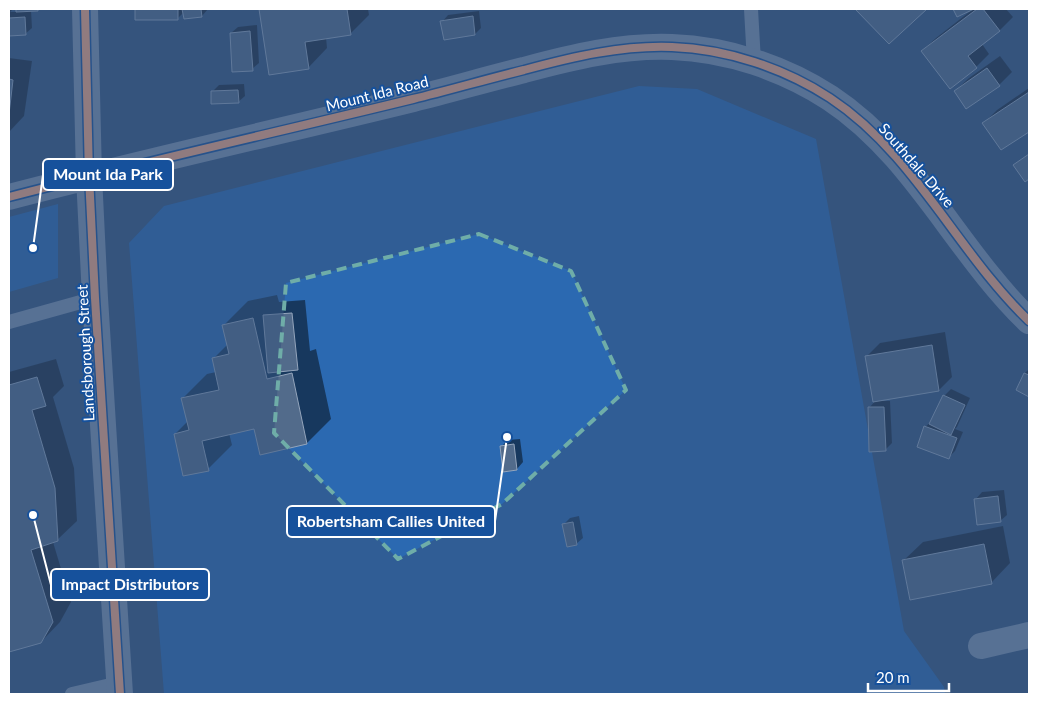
<svg xmlns="http://www.w3.org/2000/svg" width="1038" height="703" viewBox="0 0 1038 703" font-family="Lato,sans-serif">
<style>
.green{fill:#2b69b1}
.shadow{fill:#0007}
.building{fill:#526b8b;stroke:#94a5bc}
.lines{fill:none;stroke-linecap:round;stroke-linejoin:round}
.lane{stroke:#8094af;stroke-width:14}
.street{stroke:#8094af;stroke-width:26}
.cycleway-casing{stroke:#16519c;stroke-width:11}
.cycleway{stroke:#ffac80;stroke-width:8}
.marked{fill:none;stroke:#6fada8;stroke-width:4;stroke-dasharray:10 6;stroke-linejoin:round}
.labels{text-anchor:middle;dominant-baseline:central;stroke-width:4;stroke-linejoin:round;paint-order:stroke}
.street-label{font-size:15px;fill:#fff;stroke:#16519c}
.leader{fill:none;stroke:#fff;stroke-width:2}
.callout-dot{fill:#fff;stroke:#16519c;stroke-width:2}
.callout{fill:#16519c;stroke:#fff;stroke-width:2}
.callout-label{font-size:16px;text-anchor:middle;font-weight:bold;fill:#fff}
</style>
<rect width="100%" height="100%" fill="#35547d"/>
<path class="green" d="M639,86L697,89L816,139L904,631L944,687L945,694H164L129,243L164,206Z
M58,204V278L9,292V217Z"/>
<path class="shadow" d="M9,9H13L10,12H17V9H38L31,10L32,28L25,34L9,35Z
M136,9H208L202,16L184,12L178,18L136,19Z
M261,9H368L369,15L350,34L326,37L327,48L308,68L270,73Z
M856,9H925L889,43Z
M973,9H1006L1013,17L1000,30L982,44L989,54L976,67L922,51L936,38Z
M479,11L481,28L475,34L442,22L448,15Z
M257,25L259,63L252,69L231,33L238,27Z
M1000,56L1012,72L999,85L955,91L969,78Z
M9,58L32,61L24,116L9,132Z
M244,84L245,96L238,102L213,91L219,85Z
M1029,88V130L1001,149L984,123L997,110Z
M277,295L279,302L305,300L310,351L316,349L331,419L307,443L261,453L255,428L229,433L232,445L208,469L175,434L188,421L183,398L207,374L216,372L213,359L228,344L224,325L248,301Z
M945,332L952,377L939,390L883,399V401H890L892,443L885,450L869,408L876,400L867,356L880,343Z
M56,359L64,386L53,397L74,468L77,521L57,540L53,542L71,602L60,622L41,642L9,651V372Z
M1029,369V395L1017,389L1025,373Z
M951,389L970,398L957,427L955,429L963,432L955,451L949,457L925,427L933,420L944,396Z
M520,439L523,462L517,469L501,447L508,440Z
M1004,490L1007,515L1000,521L976,499L982,492Z
M579,516L583,538L576,544L564,524L570,518Z
M1003,526L1010,563L991,583L903,561L923,542Z"/>
<path class="building" d="M16,9H38V11L16,12Z
M135,9H178V20H135Z
M182,9H201L202,17L184,19Z
M259,9H347L351,35L305,42L309,69L269,75Z
M855,9H927L889,44Z
M953,9H974L957,17Z
M977,9H983L1000,31L968,56L977,68L950,89L921,51Z
M473,16L475,35L444,40L440,21Z
M25,17L26,35L9,36V18Z
M250,31L253,71L232,72L230,33Z
M987,68L1000,86L966,109L954,91Z
M9,79L13,80L9,114Z
M238,90L239,103L211,104V91Z
M1029,92V132L1001,150L982,123Z
M1029,154V179L1025,182L1013,165Z
M292,313L298,370L268,373L263,315Z
M253,318L267,379L292,373L307,444L260,455L254,429L202,441L209,471L183,476L174,434L189,430L181,398L219,390L212,358L229,354L222,325Z
M932,345L939,391L873,402L865,356Z
M1024,373L1029,375V397L1016,390Z
M37,377L46,406L32,410L55,488L58,541L31,550L53,622L41,643L9,652V385Z
M943,395L965,405L951,435L929,424Z
M868,407H884L886,451L869,452Z
M924,426L957,438L949,459L917,447Z
M514,444L517,470L503,472L500,446Z
M998,496L1001,522L977,525L974,499Z
M573,522L577,545L567,547L562,524Z
M984,544L992,584L910,600L902,560Z"/>
<g class="lines">
<path class="lane" d="M751,9L754,62
M9,322L95,298
M72,694L119,683"/>
<path class="street" d="M85,9L89,176L95,298L120,694
M9,197C143,162 278,132 413,99C450,90 487,79 524,70C572,57 622,45 672,47C727,49 784,68 830,98C915,154 957,252 1029,321
M981,646L1029,635"/>
<g class="cycleway-casing">
<path id="cycleway" d="M85,9L89,176L95,298L120,694
M9,197C143,162 278,132 413,99C450,90 487,79 524,70C572,57 622,45 672,47C727,49 784,68 830,98C915,154 957,252 1029,321"/>
</g>
<use href="#cycleway" class="cycleway"/>
</g>
<path d="M0 0H1038V703H0ZM479,234L571,271L626,390L502,504L398,559L274,433L286,283Z" fill="#35547d" fill-opacity=".55" fill-rule="evenodd"/>
<path class="marked" d="M479,234L571,271L626,390L502,504L398,559L274,433L286,283Z"/>
<g class="labels">
<g class="street-label">
<text transform="translate(377 93) rotate(-14)">Mount Ida Road</text>
<text transform="translate(917 165) rotate(49)">Southdale Drive</text>
<text transform="translate(85 353) rotate(-93)">Landsborough Street</text>
</g>
</g>
<path class="leader" d="M33 248L43 175M507 437L495 521M33 515L51 585"/>
<g class="callout-dot">
<circle cx="33" cy="248" r="5"/>
<circle cx="507" cy="437" r="5"/>
<circle cx="33" cy="515" r="5"/>
</g>
<g class="callout">
<rect x="43" y="159" width="130" height="31" rx="5"/>
<rect x="287" y="506" width="208" height="31" rx="5"/>
<rect x="51" y="569" width="158" height="31" rx="5"/>
</g>
<g class="callout-label">
<text x="108" y="180">Mount Ida Park</text>
<text x="391" y="527">Robertsham Callies United</text>
<text x="130" y="590">Impact Distributors</text>
</g>
<rect width="1038" height="703" fill="none" stroke="#ffffff" stroke-width="20"/>
<path d="M868 683v8h81v-8" fill="none" stroke="#ffffff" stroke-width="2.5"/>
<text x="876" y="683" font-size="15" fill="#ffffff" stroke="#16519c" stroke-width="4" paint-order="stroke">20 m</text>
</svg>
